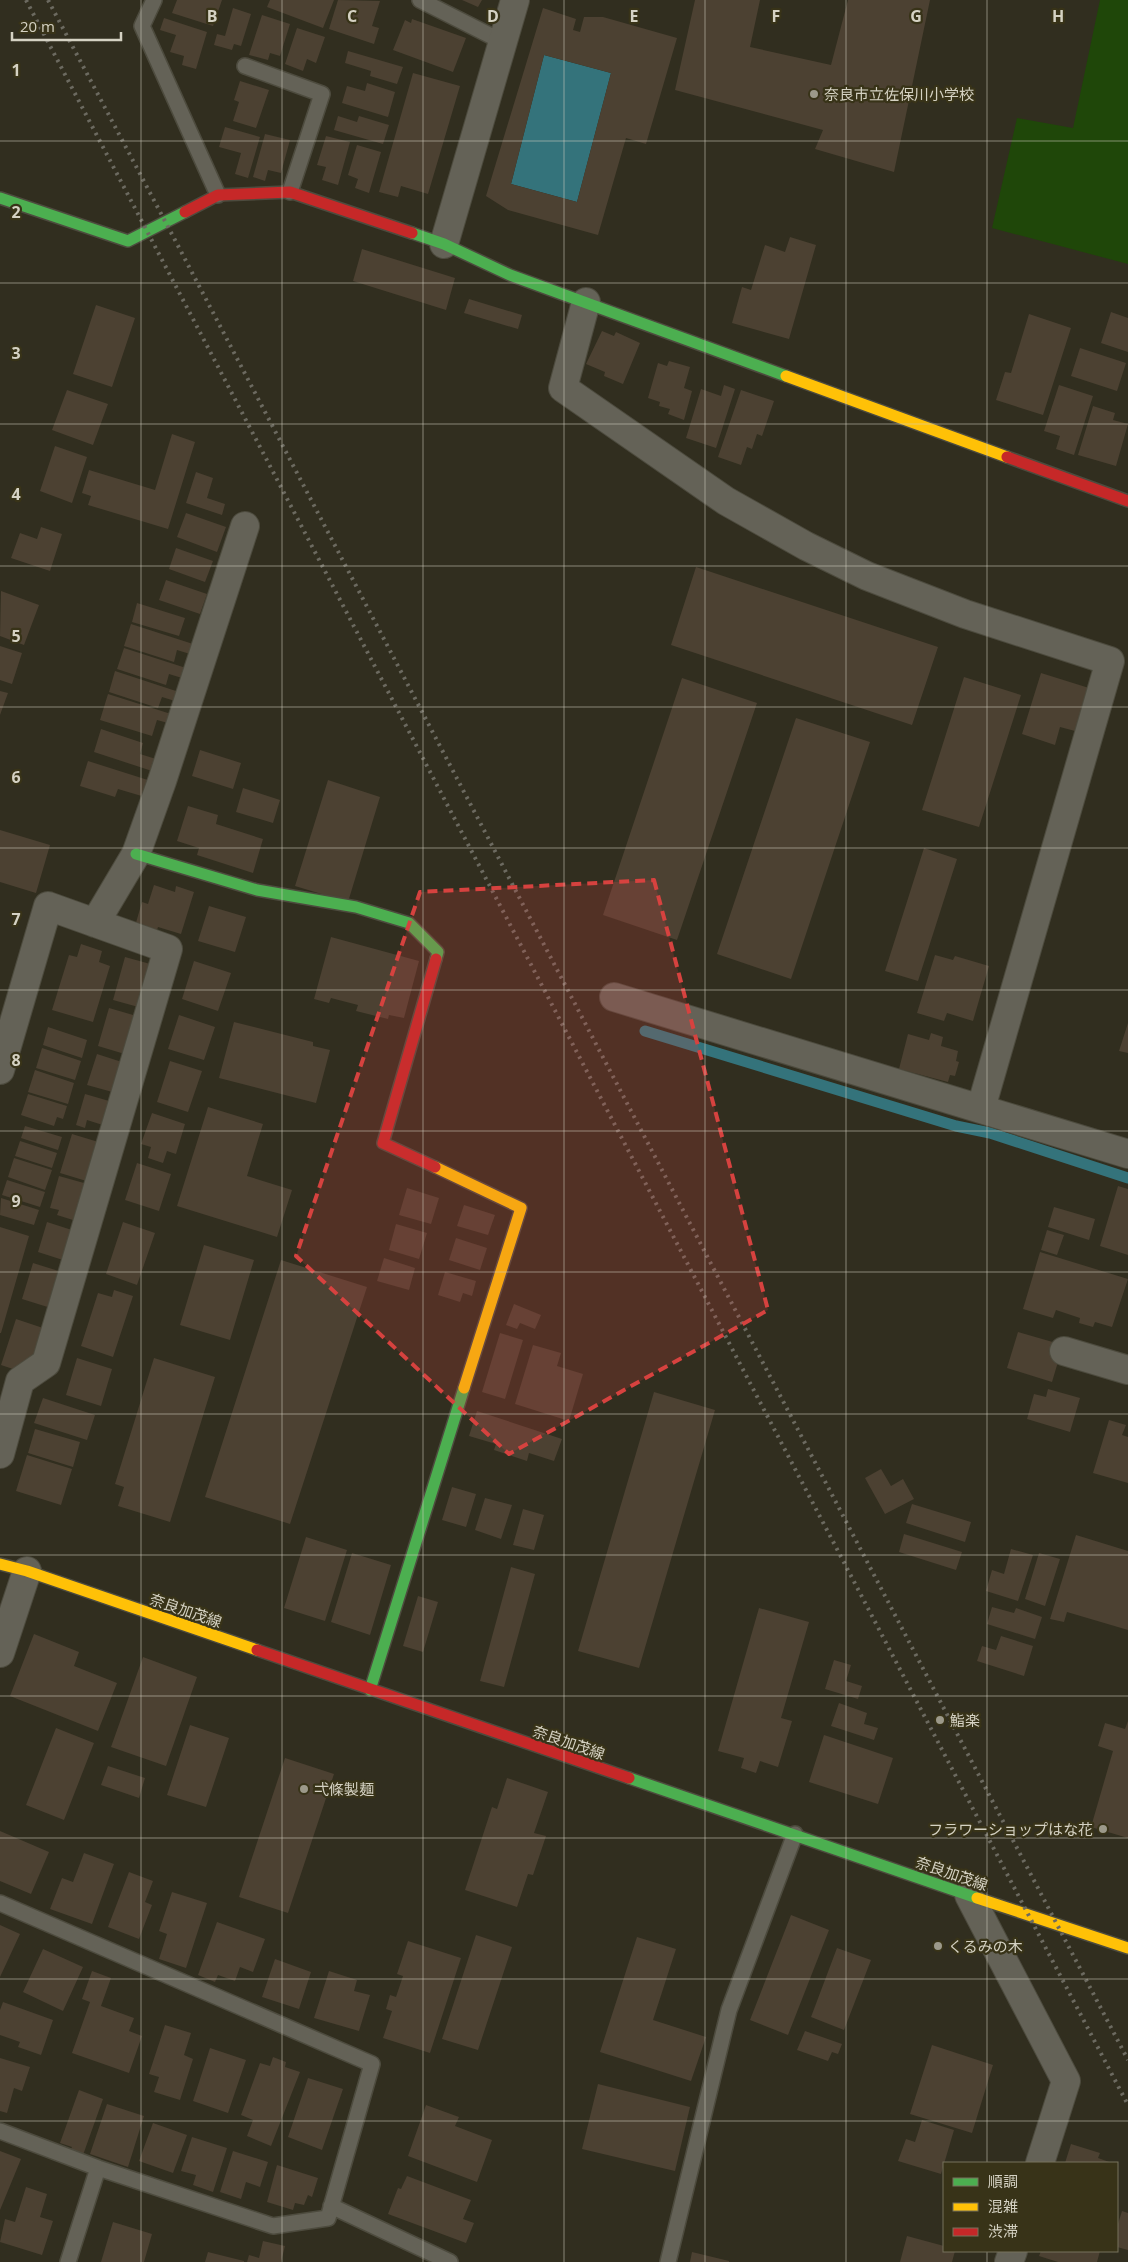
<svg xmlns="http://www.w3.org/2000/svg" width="1128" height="2262" viewBox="0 0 1128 2262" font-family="'Open Sans','Noto Sans JP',sans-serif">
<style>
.green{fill:#1f4709}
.water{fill:#34737b}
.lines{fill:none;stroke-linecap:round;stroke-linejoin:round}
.stream{stroke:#34737b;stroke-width:11}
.building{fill:#4c4132;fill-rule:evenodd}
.lane-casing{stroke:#4d4b3e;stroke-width:18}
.street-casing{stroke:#4d4b3e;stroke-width:30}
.fast-casing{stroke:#4d4b3e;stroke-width:14}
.slow-casing{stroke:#4d4b3e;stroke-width:14}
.jam-casing{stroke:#4d4b3e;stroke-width:14}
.lane{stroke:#646257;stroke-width:15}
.street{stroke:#646257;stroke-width:28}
.fast{stroke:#4caf50;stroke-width:11}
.slow{stroke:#ffc107;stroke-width:11}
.jam{stroke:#c62828;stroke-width:11}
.rail{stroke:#6c6a60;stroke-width:4;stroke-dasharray:2.5 5;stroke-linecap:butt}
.marked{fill:#d6423f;fill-opacity:0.2;stroke:#d6423f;stroke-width:4;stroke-dasharray:10 6;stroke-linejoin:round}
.grid{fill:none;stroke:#d5d2c3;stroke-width:1;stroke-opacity:0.55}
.poi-dot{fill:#9c998a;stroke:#383318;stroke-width:2}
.labels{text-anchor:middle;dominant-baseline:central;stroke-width:4.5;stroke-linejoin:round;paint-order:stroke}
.poi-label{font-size:15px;fill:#d5d2c3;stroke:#383318;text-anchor:start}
.street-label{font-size:15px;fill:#d5d2c3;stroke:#383318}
.grid-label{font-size:16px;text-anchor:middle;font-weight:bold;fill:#d5d2c3;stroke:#383318;stroke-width:4.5;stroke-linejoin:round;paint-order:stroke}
</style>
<rect width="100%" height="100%" fill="#312e1f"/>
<path class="green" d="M1100,0H1128V264L992,228L1017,118L1073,128Z"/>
<path class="water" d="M544,55L611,73L577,202L511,184Z"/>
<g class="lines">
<path class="stream" d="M645,1031L956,1126L990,1133L1128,1178"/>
</g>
<path class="building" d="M177,0H222L213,26L172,13Z
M270,0H334L323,28L267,7Z
M338,0L380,1L372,26L379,28L374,44L329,29Z
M462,0H482L478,7Z
M695,0H760L750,47L831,65L848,0H930L894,172L815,149L823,130L675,90Z
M233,8L251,14L241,46L234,44L232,50L214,45L217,34L225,36Z
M543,8L576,19L573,30L580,32L584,17H603L677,38L646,144L626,138L598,235L508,210L486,196ZM544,55L611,73L577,202L511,184Z
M262,15L290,24L280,56L270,53L268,60L249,55Z
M164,18L207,32L196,69L182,65L184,56L170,52L176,35L160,30Z
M412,19L466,38L453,72L393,50L405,20L411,23Z
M297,28L325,37L316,63L307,59L303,71L285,64Z
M348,51L403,67L397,84L370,76L371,71L345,63Z
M413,73L460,86L428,194L401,186L398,197L379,192Z
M240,81L269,90L256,128L233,121L239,102L234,100Z
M367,83L395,92L388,117L342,103L347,86L365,91Z
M338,116L357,122L359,116L389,125L383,144L334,130Z
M225,127L260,137L248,178L235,174L241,153L219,147Z
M265,134L290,140L281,173L268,170L265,181L253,177Z
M326,136L350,142L338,185L322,180L326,167L317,165Z
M357,145L381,152L369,193L355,188L358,179L348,175Z
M790,237L816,245L789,339L732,323L742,287L751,290L765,245L785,252Z
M362,249L455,278L446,310L353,281Z
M469,299L522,315L518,329L464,313Z
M96,305L135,318L112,387L73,374Z
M1111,312L1128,318V352L1101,343Z
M1029,314L1071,328L1043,415L996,400L1005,372L1011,373Z
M602,331L614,336L616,332L640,343L623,384L604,376L605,372L586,364Z
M1080,348L1126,363L1117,391L1071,376Z
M669,361L690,367L684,388L692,391L684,420L668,414L670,409L659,406L660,402L648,398L658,363L667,366Z
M724,385L735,389L716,448L686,438L701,389L721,396Z
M1059,385L1093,396L1074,455L1056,449L1060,436L1044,431Z
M67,390L108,404L93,445L52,430Z
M741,390L774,401L762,436L757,434L752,449L747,447L741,465L718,457Z
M1093,406L1115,413L1113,420L1128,424L1116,466L1078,455Z
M172,434L195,442L168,529L88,505L91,496L82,493L89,470L155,490Z
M55,446L87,457L72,503L40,491Z
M196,472L213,478L207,498L225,504L222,515L186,503Z
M186,513L226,527L217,552L177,537Z
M41,527L62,534L50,571L11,558L20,533L37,539Z
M176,548L213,561L205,582L169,569Z
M696,567L938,647L912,725L671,645Z
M166,580L207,594L200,614L159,600Z
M1,591L39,605L24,645L0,636Z
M137,603L185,618L179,636L132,622Z
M131,624L193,644L190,654L177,650L174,662L124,646Z
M0,646L22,653L12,684L0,680Z
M124,648L186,668L182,678L169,674L166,685L117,669Z
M115,671L179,692L175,701L162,697L158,708L109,692Z
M1041,673L1089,688L1075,731L1060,727L1055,745L1022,734Z
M964,677L1021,695L979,827L922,810Z
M682,678L757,703L677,940L603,915Z
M0,691L8,693L0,715Z
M108,694L171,714L168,723L157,720L152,736L100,720Z
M796,718L870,742L791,979L717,954Z
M101,729L143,743L140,754L156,759L152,771L94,752Z
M200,750L241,763L233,789L192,776Z
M88,761L151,781L145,797L118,789L115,797L80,786Z
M328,780L380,797L348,902L295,886Z
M243,788L280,800L273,823L236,812Z
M188,806L218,815L216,824L263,839L253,873L197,855L199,848L177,841Z
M0,830L50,845L36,893L0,882Z
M924,848L957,859L918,981L885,971Z
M154,885L175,892L176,886L194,892L181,934L158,927L156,933L135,926L142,902L148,904Z
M209,906L246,917L235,952L198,941Z
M331,937L419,961L404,1018L389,1015L388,1019L356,1011L358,1005L331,998L329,1003L314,999Z
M81,944L102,951L99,962L110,966L93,1022L52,1010L69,955L77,957Z
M935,955L953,960L955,956L989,966L973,1021L947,1013L944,1021L917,1013Z
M125,957L154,965L142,1008L113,1000Z
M194,961L231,973L218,1011L182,999Z
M109,1008L140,1017L128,1055L98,1046Z
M179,1015L215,1027L204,1060L168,1049Z
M234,1022L313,1042V1046L330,1050L316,1103L219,1078Z
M1128,1023V1053L1119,1051Z
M48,1027L87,1040L82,1058L43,1045Z
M931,1033L943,1037L941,1046L958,1051L956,1061L959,1062L955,1076L950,1075L948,1082L899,1069L908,1034L929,1040Z
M42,1048L81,1061L75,1080L36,1068Z
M97,1054L125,1063L116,1093L87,1085Z
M170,1061L202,1071L188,1112L157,1102Z
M35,1070L74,1083L68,1104L28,1092Z
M28,1094L67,1106L63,1119L57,1117L54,1126L21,1115Z
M85,1094L116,1103L109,1127L87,1120L85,1128L76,1125Z
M208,1107L263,1124L247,1176L292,1190L277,1237L177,1206Z
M152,1113L185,1124L176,1154L167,1151L163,1163L148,1158L151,1147L141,1144Z
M25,1126L62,1137L58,1150L21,1138Z
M72,1134L105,1144L93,1183L60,1173Z
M20,1141L57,1153L52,1168L15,1156Z
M14,1158L52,1170L45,1190L8,1177Z
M137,1163L171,1174L159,1211L125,1200Z
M59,1176L91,1185L83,1215L75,1213L73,1220L57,1215L59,1210L50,1208Z
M7,1180L45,1192L40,1207L2,1195Z
M1118,1186L1128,1189V1255L1100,1246Z
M407,1188L439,1198L431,1224L399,1215Z
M1,1198L39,1210L34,1225L0,1215Z
M464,1205L495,1215L488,1235L457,1226Z
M1054,1207L1095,1219L1089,1240L1048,1227Z
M47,1222L75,1231L66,1261L38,1252Z
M123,1222L155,1233L137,1285L106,1274Z
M396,1224L427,1233L419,1259L389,1250Z
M0,1227L29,1236L1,1333H0Z
M1047,1230L1064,1235L1057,1255L1041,1250Z
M456,1238L487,1248L480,1270L449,1260Z
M204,1245L254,1260L230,1340L180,1325Z
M1040,1252L1128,1279L1112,1327L1095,1322L1093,1327L1079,1323L1080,1318L1056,1310L1053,1318L1023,1309Z
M384,1258L415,1268L409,1290L377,1281Z
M281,1260L367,1287L290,1524L205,1497Z
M33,1263L65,1273L54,1309L22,1299Z
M445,1272L476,1281L472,1296L463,1293L460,1302L438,1295Z
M114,1290L133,1296L113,1357L81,1346L98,1293L112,1297Z
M514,1304L541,1315L535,1329L520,1323L517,1329L506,1325Z
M16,1319L49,1330L37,1365L19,1371L1,1365Z
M1018,1332L1063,1345L1052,1382L1007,1368Z
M500,1333L523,1340L505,1399L482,1392Z
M533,1345L561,1353L557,1366L583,1374L569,1421L515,1404Z
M77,1358L112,1369L101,1406L66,1395Z
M154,1358L215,1377L170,1522L118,1506L124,1487L115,1484Z
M1048,1389L1080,1398L1070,1432L1027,1419L1034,1394L1046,1397Z
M654,1392L715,1410L639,1668L578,1651Z
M43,1398L95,1415L87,1440L34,1423Z
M477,1411L562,1439L554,1461L529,1453L527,1461L494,1450L496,1444L469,1436Z
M1109,1420L1126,1425L1122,1435L1128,1437V1483L1093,1473Z
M35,1429L80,1442L73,1467L28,1453Z
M27,1455L72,1469L61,1505L16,1491Z
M881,1469L891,1486L903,1479L914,1499L885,1514L865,1478Z
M452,1487L476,1494L466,1527L442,1520Z
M485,1498L512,1505L501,1539L475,1530Z
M912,1504L971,1522L965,1542L906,1523Z
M523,1509L544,1515L534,1550L513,1545Z
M904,1534L962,1552L956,1570L899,1552Z
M1076,1535L1128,1551V1630L1067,1612L1064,1622L1050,1619Z
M306,1537L347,1550L325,1621L284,1608Z
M1011,1549L1033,1555L1018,1601L986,1591L992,1570L1004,1574Z
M352,1553L391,1565L370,1635L331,1622Z
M1039,1553L1060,1559L1045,1606L1025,1599Z
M511,1567L535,1574L504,1687L480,1681Z
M418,1596L438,1602L423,1652L403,1646Z
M992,1607L1014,1613L1016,1608L1042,1617L1035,1639L987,1624Z
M759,1608L809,1622L781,1718L792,1721L778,1767L760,1761L756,1773L741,1768L744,1758L718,1751Z
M34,1634L79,1652L74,1666L117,1683L98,1731L10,1696Z
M1001,1636L1033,1646L1024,1676L977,1661L982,1646L996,1650Z
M143,1657L197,1677L166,1766L111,1747Z
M834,1660L851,1665L846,1681L862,1686L858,1699L825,1689Z
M839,1703L867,1713L864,1724L878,1728L874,1740L831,1726Z
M1128,1721V1838L1091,1827L1113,1751L1098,1746L1105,1723L1125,1729Z
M190,1725L229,1738L206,1807L167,1795Z
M56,1728L94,1743L64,1820L26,1805Z
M824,1735L893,1758L878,1804L809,1782Z
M285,1758L334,1774L288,1913L239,1897Z
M108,1766L145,1778L139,1798L101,1785Z
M507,1778L548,1792L534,1833L546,1836L533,1875L528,1874L517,1907L465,1890L492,1807L497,1809Z
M0,1831L49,1852L31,1894L0,1881Z
M84,1853L114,1864L92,1924L50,1909L62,1878L73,1882Z
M129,1872L153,1881L145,1902L152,1905L139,1939L108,1927Z
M172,1892L207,1903L186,1968L159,1959L167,1934L159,1931Z
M791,1915L829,1930L788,2035L750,2020Z
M217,1922L265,1939L253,1972L240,1967L235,1981L218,1975L215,1982L198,1975Z
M0,1925L20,1934L0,1977Z
M476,1935L512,1947L478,2050L442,2039Z
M637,1937L676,1949L653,2020L706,2037L691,2081L600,2052Z
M408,1941L461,1958L430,2053L383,2038L392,2011L386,2009L390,1995L396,1997L403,1976L397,1974Z
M837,1948L871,1960L844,2030L811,2017Z
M43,1949L83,1967L63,2011L23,1992Z
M275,1959L311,1972L299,2009L262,1997Z
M92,1971L111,1978L101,2006L134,2018L129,2031L142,2036L129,2073L72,2053L90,2002L82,1999Z
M329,1971L357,1980L354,1991L370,1995L359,2031L314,2018Z
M3,2002L53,2020L41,2055L18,2047L20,2042L0,2035V2010Z
M165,2025L191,2033L184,2055L193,2059L180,2100L154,2092L159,2077L149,2074Z
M805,2031L842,2044L838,2054L832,2052L828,2061L797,2050Z
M932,2045L993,2065L972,2133L910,2114Z
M210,2048L246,2060L228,2113L193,2101Z
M273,2057L286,2062L285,2067L300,2072L271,2146L247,2136L253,2120L241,2115L260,2063L270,2066Z
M0,2058L30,2067L22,2091L14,2088L7,2113L0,2111Z
M308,2078L343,2089L322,2150L288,2137Z
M598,2084L690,2107L675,2171L582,2149Z
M79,2090L103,2099L83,2155L70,2151L72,2147L60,2143Z
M107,2104L144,2116L128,2167L90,2154Z
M426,2105L459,2117L455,2126L492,2140L477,2182L408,2156Z
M922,2120L954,2130L941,2174L898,2161L906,2139L915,2142Z
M153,2123L187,2135L173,2173L139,2161Z
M192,2137L227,2148L213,2192L193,2185L196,2175L181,2171Z
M1071,2144L1100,2153L1098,2158L1112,2163H1065Z
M0,2151L21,2159L0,2210Z
M233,2151L268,2162L260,2187L246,2182L241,2199L220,2192Z
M277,2165L318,2178L312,2197L308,2195L304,2205L295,2203L293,2210L267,2202Z
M407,2176L471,2200L463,2219L474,2223L466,2243L388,2214L398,2188L401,2189Z
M26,2187L47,2194L40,2217L53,2221L42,2255L0,2242L5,2219L15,2222Z
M1122,2211L1128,2213V2250L1117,2247V2227Z
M113,2222L152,2234L144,2262H101Z
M907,2236L944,2246V2251H955L952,2262H900Z
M263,2241L285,2246L281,2262H247L249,2255L259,2258Z
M1041,2251H1100L1097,2262H1058L1039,2256Z
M208,2252L244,2261V2262H205Z
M692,2252L729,2261V2262H690Z"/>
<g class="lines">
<g class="lane-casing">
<path id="lane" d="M154,0L142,26L218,195
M420,0L501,41
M245,66L322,94L290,192
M0,1903L372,2064L328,2218L273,2226L98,2168L0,2131
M331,2206L450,2262
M68,2262L98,2168
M668,2262L729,2010L795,1834"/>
</g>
<g class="street-casing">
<path id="street" d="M444,244L515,0
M586,302L563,388L726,501L806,546L867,576L965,614L1110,661L981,1108
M95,923L136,854L162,781L245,526
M614,997L1128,1154
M0,1070L48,906L168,949L46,1363L20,1381L0,1454
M1064,1351L1128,1370
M0,1653L27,1571
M969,1895L1066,2081L1040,2163
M1009,2262L1013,2251"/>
</g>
<g class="fast-casing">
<path id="fast" d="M0,198L128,241L185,212
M412,233L444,244L510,275L786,376
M136,854L257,890L356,907L409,923L438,952L436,959
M370,1690L464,1388
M629,1778L977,1898"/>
</g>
<g class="slow-casing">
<path id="slow" d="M786,376L1007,457
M435,1167L521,1208L464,1388
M0,1564L27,1571L257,1650
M977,1898L1128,1948"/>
</g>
<g class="jam-casing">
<path id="jam" d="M185,212L218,195L290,192L412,233
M1007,457L1128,501
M435,1167L383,1143L436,959
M257,1650L629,1778"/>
</g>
<use href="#lane" class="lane"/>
<use href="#street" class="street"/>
<use href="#fast" class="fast"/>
<use href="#slow" class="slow"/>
<use href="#jam" class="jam"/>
<path class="rail" d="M26,0L1128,2105
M48,0L175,240L1128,2060"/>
</g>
<path class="marked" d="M654,880L768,1310L509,1454L296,1256L420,892Z"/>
<path class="grid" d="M141,0V2262M282,0V2262M423,0V2262M564,0V2262M705,0V2262M846,0V2262M987,0V2163M0,141H1128M0,283H1128M0,424H1128M0,566H1128M0,707H1128M0,848H1128M0,990H1128M0,1131H1128M0,1272H1128M0,1414H1128M0,1555H1128M0,1696H1128M0,1838H1128M0,1979H1128M0,2121H1128M987,2251V2262"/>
<g class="poi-dot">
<circle cx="814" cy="94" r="5"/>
<circle cx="940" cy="1720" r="5"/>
<circle cx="304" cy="1789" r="5"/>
<circle cx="1103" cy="1829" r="5"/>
<circle cx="938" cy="1946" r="5"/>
</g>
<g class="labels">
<g class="poi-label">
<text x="824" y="94">奈良市立佐保川小学校</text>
<text x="950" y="1720">鮨楽</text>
<text x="314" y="1789">弌條製麺</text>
<text x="1093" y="1829" text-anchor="end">フラワーショップはな花</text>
<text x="948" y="1946">くるみの木</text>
</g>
<g class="street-label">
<text transform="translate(186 1610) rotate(19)">奈良加茂線</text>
<text transform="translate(569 1742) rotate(19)">奈良加茂線</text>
<text transform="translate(952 1873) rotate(19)">奈良加茂線</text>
</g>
</g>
<g class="grid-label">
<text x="212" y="22">B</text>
<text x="352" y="22">C</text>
<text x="493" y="22">D</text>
<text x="634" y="22">E</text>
<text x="776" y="22">F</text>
<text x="916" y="22">G</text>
<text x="1058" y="22">H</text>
<text x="16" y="76">1</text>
<text x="16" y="218">2</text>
<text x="16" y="359">3</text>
<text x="16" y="500">4</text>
<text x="16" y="642">5</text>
<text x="16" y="783">6</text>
<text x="16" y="925">7</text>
<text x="16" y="1066">8</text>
<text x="16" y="1207">9</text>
</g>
<rect x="943" y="2162" width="175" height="90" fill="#383318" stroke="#77735c"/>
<rect x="953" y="2178" width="25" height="8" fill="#4caf50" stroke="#77735c"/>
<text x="988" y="2187" font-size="15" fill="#d5d2c3">順調</text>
<rect x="953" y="2203" width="25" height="8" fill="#ffc107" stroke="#77735c"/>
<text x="988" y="2212" font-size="15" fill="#d5d2c3">混雑</text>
<rect x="953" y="2228" width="25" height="8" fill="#c62828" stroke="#77735c"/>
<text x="988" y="2237" font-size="15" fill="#d5d2c3">渋滞</text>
<path d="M12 32v8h109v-8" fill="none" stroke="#d5d2c3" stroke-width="2.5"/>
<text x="20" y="32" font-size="15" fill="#d5d2c3" stroke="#383318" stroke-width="4" paint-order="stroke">20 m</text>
</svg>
